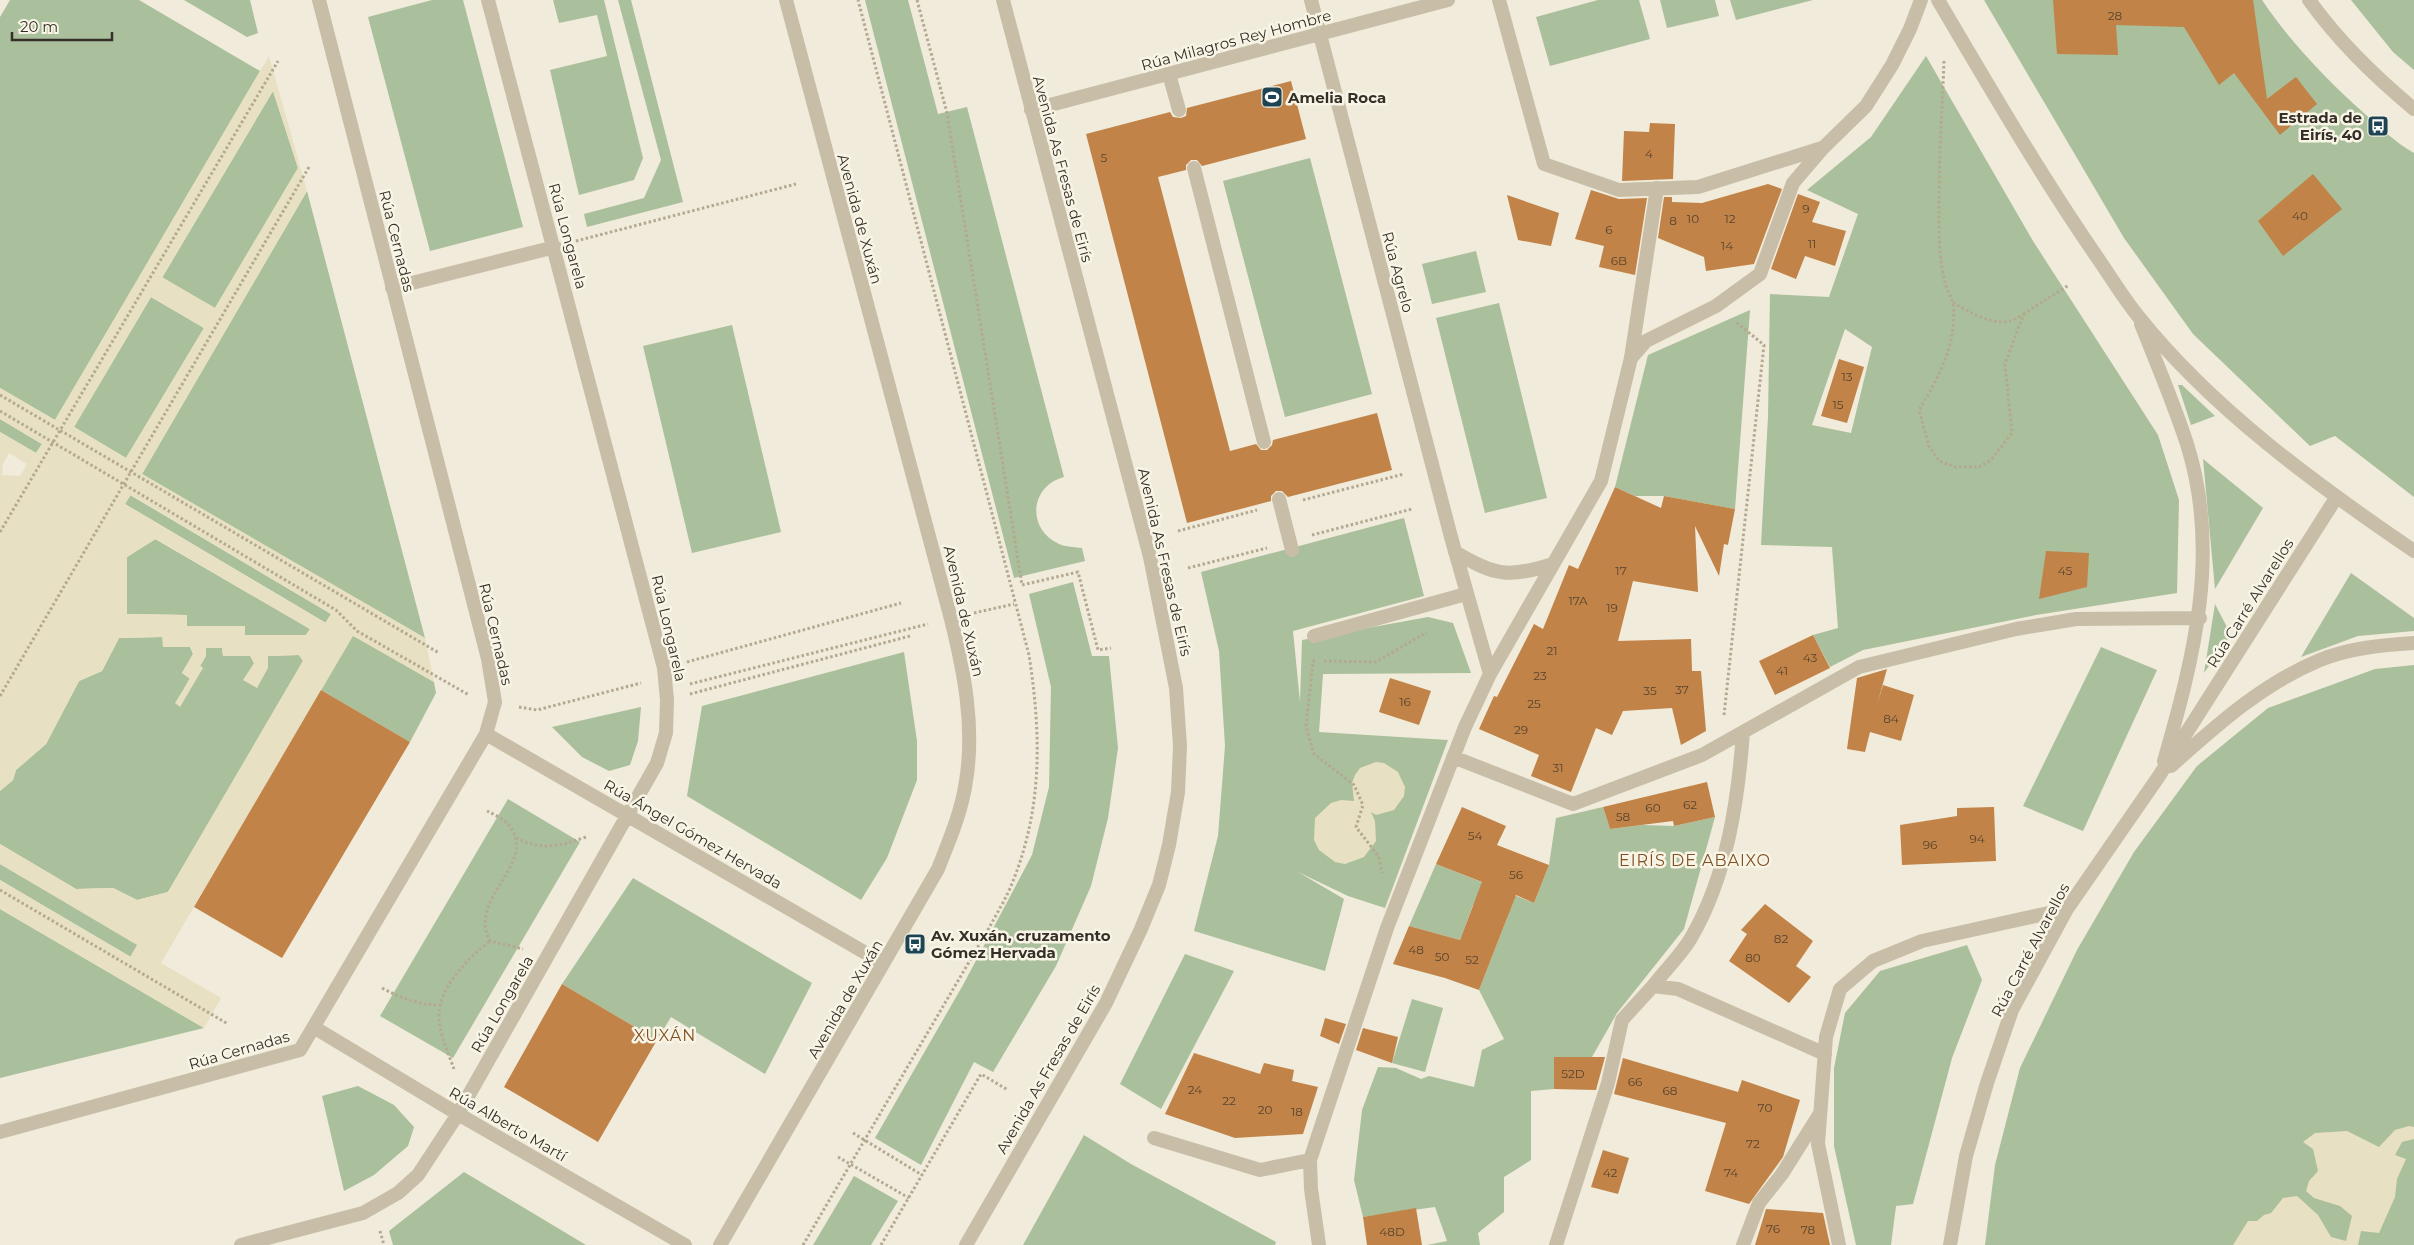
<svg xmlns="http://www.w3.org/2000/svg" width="2414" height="1245" viewBox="0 0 2414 1245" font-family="Montserrat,sans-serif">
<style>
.green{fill:#aabf9b;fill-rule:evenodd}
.plaza{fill:#e8e0c2;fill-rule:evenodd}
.building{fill:#c18347}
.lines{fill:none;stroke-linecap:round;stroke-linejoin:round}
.path{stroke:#b4a891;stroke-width:3;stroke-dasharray:2.5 2.5;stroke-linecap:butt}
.service{stroke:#c8bea7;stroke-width:14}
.minor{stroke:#c8bea7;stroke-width:14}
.tertiary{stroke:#c8bea7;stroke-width:14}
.labels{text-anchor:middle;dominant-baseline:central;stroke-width:5;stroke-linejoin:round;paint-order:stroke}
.number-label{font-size:12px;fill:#58442f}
.street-label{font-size:15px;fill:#352f27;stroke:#f8f5e6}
.poi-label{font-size:15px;font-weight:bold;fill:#352f27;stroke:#f8f5e6;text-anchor:start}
.neighbourhood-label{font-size:16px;letter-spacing:1px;fill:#805023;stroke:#f8f5e6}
</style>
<rect width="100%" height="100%" fill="#f0ebda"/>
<path class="green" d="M10,0H139L260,71L55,420L0,388V17Z
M184,0H250L258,33L247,37Z
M432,0H463L523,227L430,251L368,17Z
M553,0H604L643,158L634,180L579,195L550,70L607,56L597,15L559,23Z
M618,0H631L683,202L587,227L584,214L644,198L661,160Z
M865,0H908L938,114L967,107L1064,477C1030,486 1026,529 1059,544C1065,547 1075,547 1082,548L1085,561L1014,578Z
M1598,0H1639L1650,39L1550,66L1536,17Z
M1660,0H1715L1719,16L1667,28Z
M1730,0H1813L1736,20Z
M1984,0H2262C2291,43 2327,80 2366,115C2381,128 2396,143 2414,153V497L2335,436L2310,446L2193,334L2124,238Z
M2351,0H2414V70L2393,52Z
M1926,56L2033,241L2158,435L2179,500L2177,593L2036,615L1863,650L1830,667L1813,635L1838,628L1832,547L1761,545L1768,417L1770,294L1829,297L1858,214L1807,190L1871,137ZM1845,329L1872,347L1851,433L1812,425Z
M273,91L298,168L215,308L162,278Z
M1310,158L1372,394L1285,417L1223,181Z
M307,191L425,638L142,474Z
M1476,251L1486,292L1432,304L1422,264Z
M151,297L204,328L126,458L74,427Z
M1499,303L1547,498L1485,513L1436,318Z
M1750,310L1735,509L1664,496H1635L1615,487L1648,355Z
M732,325L781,532L692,553L643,346Z
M2178,385H2182L2215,416L2191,425Z
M0,419L42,444L36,453L0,432Z
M2203,459L2263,508L2215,589Z
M130,495L331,614L326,623L125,504Z
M1404,518L1424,596L1293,631L1300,702L1302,640L1428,617L1453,623L1471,673L1323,674L1319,732L1448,740L1385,908L1348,896L1298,872L1344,899L1325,971L1194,931L1218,836L1225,746L1219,651L1201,572Z
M155,539L310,629L306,635H245V626H187V615L127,614V557Z
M2351,573L2414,618V631L2358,636L2301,657Z
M1073,582L1092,656H1109L1118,748L1108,818L1091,886L1056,966L993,1072L974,1062L921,1165L875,1138L963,985L1032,855L1049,787L1051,687L1029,594Z
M2215,604L2231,635L2204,673Z
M353,635L434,682L436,693L410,742L321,690Z
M163,637V647H190L193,654L182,673L190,678L176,703L203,668L200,666L206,656V648H222L223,656L250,655L254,663L267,656L299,655L303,661L168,892L137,900L113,888L76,889L0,844V791L13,780L16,770L46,744L79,681L102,671L119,638Z
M2101,647L2157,670L2083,831L2023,806Z
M904,652L917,741V780L887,858L861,900L687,796L702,706Z
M2414,665V1245H1985L1995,1165L2020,1068L2077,950L2134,852L2197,766L2268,708L2375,669Z
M641,707L638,741L630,765L609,771L582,757L552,727Z
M508,799L580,842L453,1058L380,1016Z
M1603,807L1610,829L1642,825L1674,826L1715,817L1684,929L1617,1013L1592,1057H1554V1089L1531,1091V1160L1504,1177V1212L1478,1233L1480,1245H1427L1447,1241L1435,1207L1363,1217L1354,1180L1362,1110L1378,1067L1396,1068L1421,1079L1429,1076L1474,1087L1482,1050L1504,1039L1479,990L1507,918L1473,905L1460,940L1409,926L1436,864L1534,903L1549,865L1556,818Z
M0,864L138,944L131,957L0,880Z
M633,878L812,983L765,1074L671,1017L657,1040L562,984Z
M0,909L204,1028L0,1078Z
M1967,945L1982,980L1952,1058L1913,1204L1896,1206L1891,1245H1856L1834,1146V1068L1845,1013L1880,971Z
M1185,954L1234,971L1161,1109L1120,1084Z
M1412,999L1443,1008L1425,1072L1392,1063Z
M358,1086L394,1105L414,1127L408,1146L374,1175L344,1191L322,1096Z
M1084,1135L1131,1164L1276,1242L1275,1245H1023Z
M464,1172L586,1245H393L389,1231Z
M854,1176L898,1201L871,1245H813Z"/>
<path class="plaza" d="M269,56L307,191L142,474L425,638L434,682L353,636L161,963L221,998L204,1028L0,909V880L130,957L137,945L0,864V844L76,889L113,888L137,900L168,892L303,661L299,655L268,656V668L257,688L243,680L254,663L250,656H223L222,648H206V656L200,666L203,668L180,707L175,703L190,679L182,673L193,654L191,647H163L162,637L119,638L102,671L79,681L46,744L16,770L13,780L0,791V432L36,453L42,444L0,419V388L55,420ZM273,91L298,168L215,308L162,277ZM151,297L204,328L126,458L74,427ZM9,453L27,464L20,476L2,475L3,464ZM131,495L331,614L325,623L125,504ZM156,539L310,629L306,635H245V626H187V615L127,614V557Z
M1376,762L1384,763L1398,772L1405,787L1404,796L1394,810L1376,815L1371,812L1375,821L1376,841L1364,857L1345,864L1335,862L1319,850L1314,840L1315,818L1331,803L1341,800L1354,801L1352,783L1355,775L1360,768Z
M2409,1126L2414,1127V1139L2402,1142L2395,1155L2406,1159L2397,1179L2395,1197L2379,1233L2361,1231L2358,1245H2233L2248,1221H2257L2264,1215L2271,1213L2283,1198L2297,1196L2318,1215L2331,1237L2346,1241L2352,1216L2340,1206L2314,1198L2306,1191L2309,1181L2318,1171L2313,1149L2303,1142L2315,1133L2347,1131L2379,1147L2395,1130Z"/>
<path class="building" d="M2053,0H2253L2267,99L2296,77L2317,104L2280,135L2234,73L2219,85L2184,27L2116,25L2118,55L2057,54Z
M1291,81L1306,139L1202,166L1197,160H1191L1186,165V170L1158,177L1230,451L1256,444L1261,450H1267L1272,445L1273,440L1377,413L1392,470L1288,497L1282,491H1276L1271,496V501L1187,523L1086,134L1170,112L1173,117L1181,118L1186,116L1187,108Z
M1650,123L1675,124L1673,179L1622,181L1624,131L1649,132Z
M2313,174L2342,209L2283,256L2258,221Z
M1768,184L1782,189L1754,264L1706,271L1704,257L1658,238L1664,197H1672V202L1702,203Z
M1591,190L1619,199L1647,198L1635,275L1599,267L1604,246L1575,239Z
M1798,194L1820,202L1812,222L1846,231L1835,266L1805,256L1796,279L1771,269Z
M1507,195L1559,213L1551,246L1518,240Z
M1839,359L1864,367L1847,423L1821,416Z
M1615,487L1661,508L1664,496L1735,509L1728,545L1724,544L1719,576L1695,526L1698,592L1633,581L1618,641L1691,639L1692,671H1701L1706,731L1681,745L1672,708L1623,711L1612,735L1596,728L1571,792L1531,776L1539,755L1479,729L1494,696L1497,697L1534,624L1543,629L1569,565L1578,569Z
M2046,551L2089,553L2087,587L2039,599Z
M1813,635L1830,668L1775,695L1759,661Z
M1887,669L1877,705L1883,685L1914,695L1901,741L1870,732L1865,752L1847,749L1857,678Z
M1390,678L1431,691L1419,725L1379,712Z
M321,690L410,742L282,958L194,907Z
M1707,782L1715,817L1674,826L1673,821L1610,829L1603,807Z
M1462,807L1506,826L1497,845L1549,865L1534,903L1516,895L1479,990L1445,978L1393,964L1409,926L1460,940L1482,882L1436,864Z
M1994,807L1996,861L1902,865L1900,825L1957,816V808Z
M1765,904L1813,941L1796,966L1811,977L1789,1003L1729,961L1747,934L1741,930Z
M562,984L657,1040L598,1142L504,1087Z
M1325,1018L1346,1024L1339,1044L1320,1036Z
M1363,1028L1398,1037L1392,1063L1356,1050Z
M1194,1053L1260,1074L1264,1063L1294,1070L1292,1081L1318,1087L1303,1134L1235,1138L1165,1114Z
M1554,1057H1605L1596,1090L1554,1089Z
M1623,1058L1738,1092L1742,1080L1800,1100L1783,1157L1749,1204L1705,1191L1726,1123L1614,1094Z
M1603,1150L1629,1158L1618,1194L1591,1187Z
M1416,1208L1422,1245H1367L1363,1217Z
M1766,1209L1823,1213L1830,1245H1755Z"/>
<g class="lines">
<path class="path" d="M917,0L947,113L1022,585L1078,572L1098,650L1111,648
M1944,61C1942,111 1939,160 1939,210C1939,235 1939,262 1946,286C1948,292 1952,298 1953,304C1958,342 1938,379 1919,410L1929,446L1939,461L1956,467H1979L1991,460L2012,433L2005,364L2019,326L2025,313L2069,285
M576,241L796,184
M1953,303C1968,311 1992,326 2010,321C2014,320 2020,316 2024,314
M0,395L439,653
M0,411L336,610L357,631L469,695
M1303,500L1404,474
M1178,531L1257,510
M0,532L278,61
M1312,535L1412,509
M1188,568L1267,548
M974,613L1014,604
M1315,661H1313L1306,726L1314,754L1354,785L1363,805L1356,827L1379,857L1382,873
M1324,661L1376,662L1427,632
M687,662L901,603
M690,684L928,624
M690,694L910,636
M0,696L309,167
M519,707L537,710L641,683
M1724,715L1764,345L1736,322
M487,811C493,814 502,818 507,823C542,863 466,896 490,941L523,949
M516,838C541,851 560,846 586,837
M0,890L228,1024
M382,988C403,999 418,1005 442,1005
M454,1069C448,1052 438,1032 439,1013C441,985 469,957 490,941
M853,1133L922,1175
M838,1157L909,1198
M380,1231L384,1245
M803,1245L989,928C997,913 1007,897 1013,881C1043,806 1041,733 1029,655L858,0
M881,1245L981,1074L1008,1090"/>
<path class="service" d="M1169,74L1179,110
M1194,168L1264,442
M1631,358L1657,188
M1279,499L1292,550
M1314,636L1466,594"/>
<path class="minor" d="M1311,0L1451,537L1490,674
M1499,0L1544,164L1619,190L1698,187L1822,148
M1938,0C1990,88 2041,176 2099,260C2112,279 2124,299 2138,316C2212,409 2317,485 2414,551
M1031,110L1448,0
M392,288L555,247
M2141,324C2157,364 2174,404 2187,444C2221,552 2194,657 2164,761
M1455,552C1495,576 1509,578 1553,564
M486,734L883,963
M1453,757L1573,804L1702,755L1859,667L2016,629L2076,619L2200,618
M2171,766C2217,725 2262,684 2320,660C2349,648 2383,645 2414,643
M1653,986C1665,970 1681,955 1691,938C1727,876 1738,802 1743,732
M315,1028L458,1114L685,1245
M0,1132L300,1050L486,734L495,702L488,659L319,0
M1154,1138L1260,1170L1310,1160
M241,1245L363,1213L398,1193L418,1175L458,1114L657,763L666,733L667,700L664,668L488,0
M720,1245L938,869C949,841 962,811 966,781C975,727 964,671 951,619L786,0
M966,1245L1106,1003L1141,929L1159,885L1169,845L1178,792L1180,746L1176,688L1150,557L1003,0
M1319,1245L1311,1189L1310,1160L1387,928L1465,727L1490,674L1601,481L1631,358L1646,341L1716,306L1760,274L1793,183L1823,148L1866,106L1892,65L1910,29L1921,0
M1556,1245L1608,1083L1622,1020L1653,986L1678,989L1825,1054
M1743,1245L1759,1203L1782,1174L1819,1115
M1839,1245L1818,1144L1826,1037L1840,989L1873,961L1922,941L2067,909
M1950,1245L1966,1156L1987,1083L2012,1010L2067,909L2159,776L2336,498"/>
<path class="tertiary" d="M2309,0C2339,42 2374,76 2414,109"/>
</g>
<defs>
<g id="stadium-square" transform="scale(1.125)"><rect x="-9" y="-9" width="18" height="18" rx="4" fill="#1e4454" stroke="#f8f5e6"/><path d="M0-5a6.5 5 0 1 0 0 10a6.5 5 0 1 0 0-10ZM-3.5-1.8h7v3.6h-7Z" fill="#fff"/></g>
<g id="bus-square" transform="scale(1.125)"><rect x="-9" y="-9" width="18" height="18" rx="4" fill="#1e4454" stroke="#f8f5e6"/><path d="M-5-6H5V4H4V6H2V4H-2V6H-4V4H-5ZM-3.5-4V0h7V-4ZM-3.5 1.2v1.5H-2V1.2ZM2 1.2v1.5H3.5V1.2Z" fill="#fff"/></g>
</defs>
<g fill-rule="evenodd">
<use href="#stadium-square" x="1272" y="97"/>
<use href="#bus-square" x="2378" y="126"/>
<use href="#bus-square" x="915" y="944"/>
</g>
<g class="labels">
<g class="number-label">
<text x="2115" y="15">28</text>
<text x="1649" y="153">4</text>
<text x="1104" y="157">5</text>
<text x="1806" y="208">9</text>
<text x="2300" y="215">40</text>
<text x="1693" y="218">10</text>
<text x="1730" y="218">12</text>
<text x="1673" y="220">8</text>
<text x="1609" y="229">6</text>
<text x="1812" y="243">11</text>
<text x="1727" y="245">14</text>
<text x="1619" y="260">6B</text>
<text x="1847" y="376">13</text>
<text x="1838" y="404">15</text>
<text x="1621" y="570">17</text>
<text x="2065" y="570">45</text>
<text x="1578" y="600">17A</text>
<text x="1612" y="607">19</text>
<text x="1552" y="650">21</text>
<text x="1810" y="657">43</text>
<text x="1782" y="670">41</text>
<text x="1540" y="675">23</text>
<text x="1682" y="689">37</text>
<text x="1650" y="690">35</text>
<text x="1405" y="701">16</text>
<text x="1534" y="703">25</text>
<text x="1891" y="718">84</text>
<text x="1521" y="729">29</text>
<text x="1558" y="767">31</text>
<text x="1690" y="804">62</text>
<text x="1653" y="807">60</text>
<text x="1623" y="816">58</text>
<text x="1475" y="835">54</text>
<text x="1977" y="838">94</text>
<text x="1930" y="844">96</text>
<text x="1516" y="874">56</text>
<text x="1781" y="938">82</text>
<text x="1416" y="949">48</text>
<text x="1442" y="956">50</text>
<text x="1753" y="957">80</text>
<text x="1472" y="959">52</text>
<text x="1573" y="1073">52D</text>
<text x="1635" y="1081">66</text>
<text x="1195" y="1089">24</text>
<text x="1670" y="1090">68</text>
<text x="1229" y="1100">22</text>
<text x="1765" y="1107">70</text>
<text x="1265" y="1109">20</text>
<text x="1297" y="1111">18</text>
<text x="1753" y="1143">72</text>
<text x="1610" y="1172">42</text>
<text x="1731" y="1172">74</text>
<text x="1773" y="1228">76</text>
<text x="1808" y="1229">78</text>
<text x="1392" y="1231">48D</text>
</g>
<g class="street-label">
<text transform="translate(1236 40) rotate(-15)">Rúa Milagros Rey Hombre</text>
<text transform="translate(1063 169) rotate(75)">Avenida As Fresas de Eirís</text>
<text transform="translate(860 219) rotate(75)">Avenida de Xuxán</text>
<text transform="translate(568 236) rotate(75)">Rúa Longarela</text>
<text transform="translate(397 241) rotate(76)">Rúa Cernadas</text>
<text transform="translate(1398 272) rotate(75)">Rúa Agrelo</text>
<text transform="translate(1165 562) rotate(77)">Avenida As Fresas de Eirís</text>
<text transform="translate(2250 603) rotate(-58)">Rúa Carré Alvarellos</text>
<text transform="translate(964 611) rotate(77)">Avenida de Xuxán</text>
<text transform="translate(669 628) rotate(77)">Rúa Longarela</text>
<text transform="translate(496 634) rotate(77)">Rúa Cernadas</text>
<text transform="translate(693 834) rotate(30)">Rúa Ángel Gómez Hervada</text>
<text transform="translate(2030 950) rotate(-62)">Rúa Carré Alvarellos</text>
<text transform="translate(845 999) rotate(-60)">Avenida de Xuxán</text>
<text transform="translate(502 1004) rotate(-60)">Rúa Longarela</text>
<text transform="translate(239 1050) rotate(-16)">Rúa Cernadas</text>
<text transform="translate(1048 1069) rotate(-60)">Avenida As Fresas de Eirís</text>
<text transform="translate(508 1124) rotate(30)">Rúa Alberto Martí</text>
</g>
<g class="poi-label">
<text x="1288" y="97">Amelia Roca</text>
<text x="2362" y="117" text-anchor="end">Estrada de<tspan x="2362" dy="17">Eirís, 40</tspan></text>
<text x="931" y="935">Av. Xuxán, cruzamento<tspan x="931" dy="17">Gómez Hervada</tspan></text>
</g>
<g class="neighbourhood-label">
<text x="1695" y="860">EIRÍS DE ABAIXO</text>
<text x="665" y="1035">XUXÁN</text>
</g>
</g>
<path d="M12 32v8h100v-8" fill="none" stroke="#352f27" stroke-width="2.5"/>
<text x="20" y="32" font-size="15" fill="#352f27" stroke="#f8f5e6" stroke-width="4" paint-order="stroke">20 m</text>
</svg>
